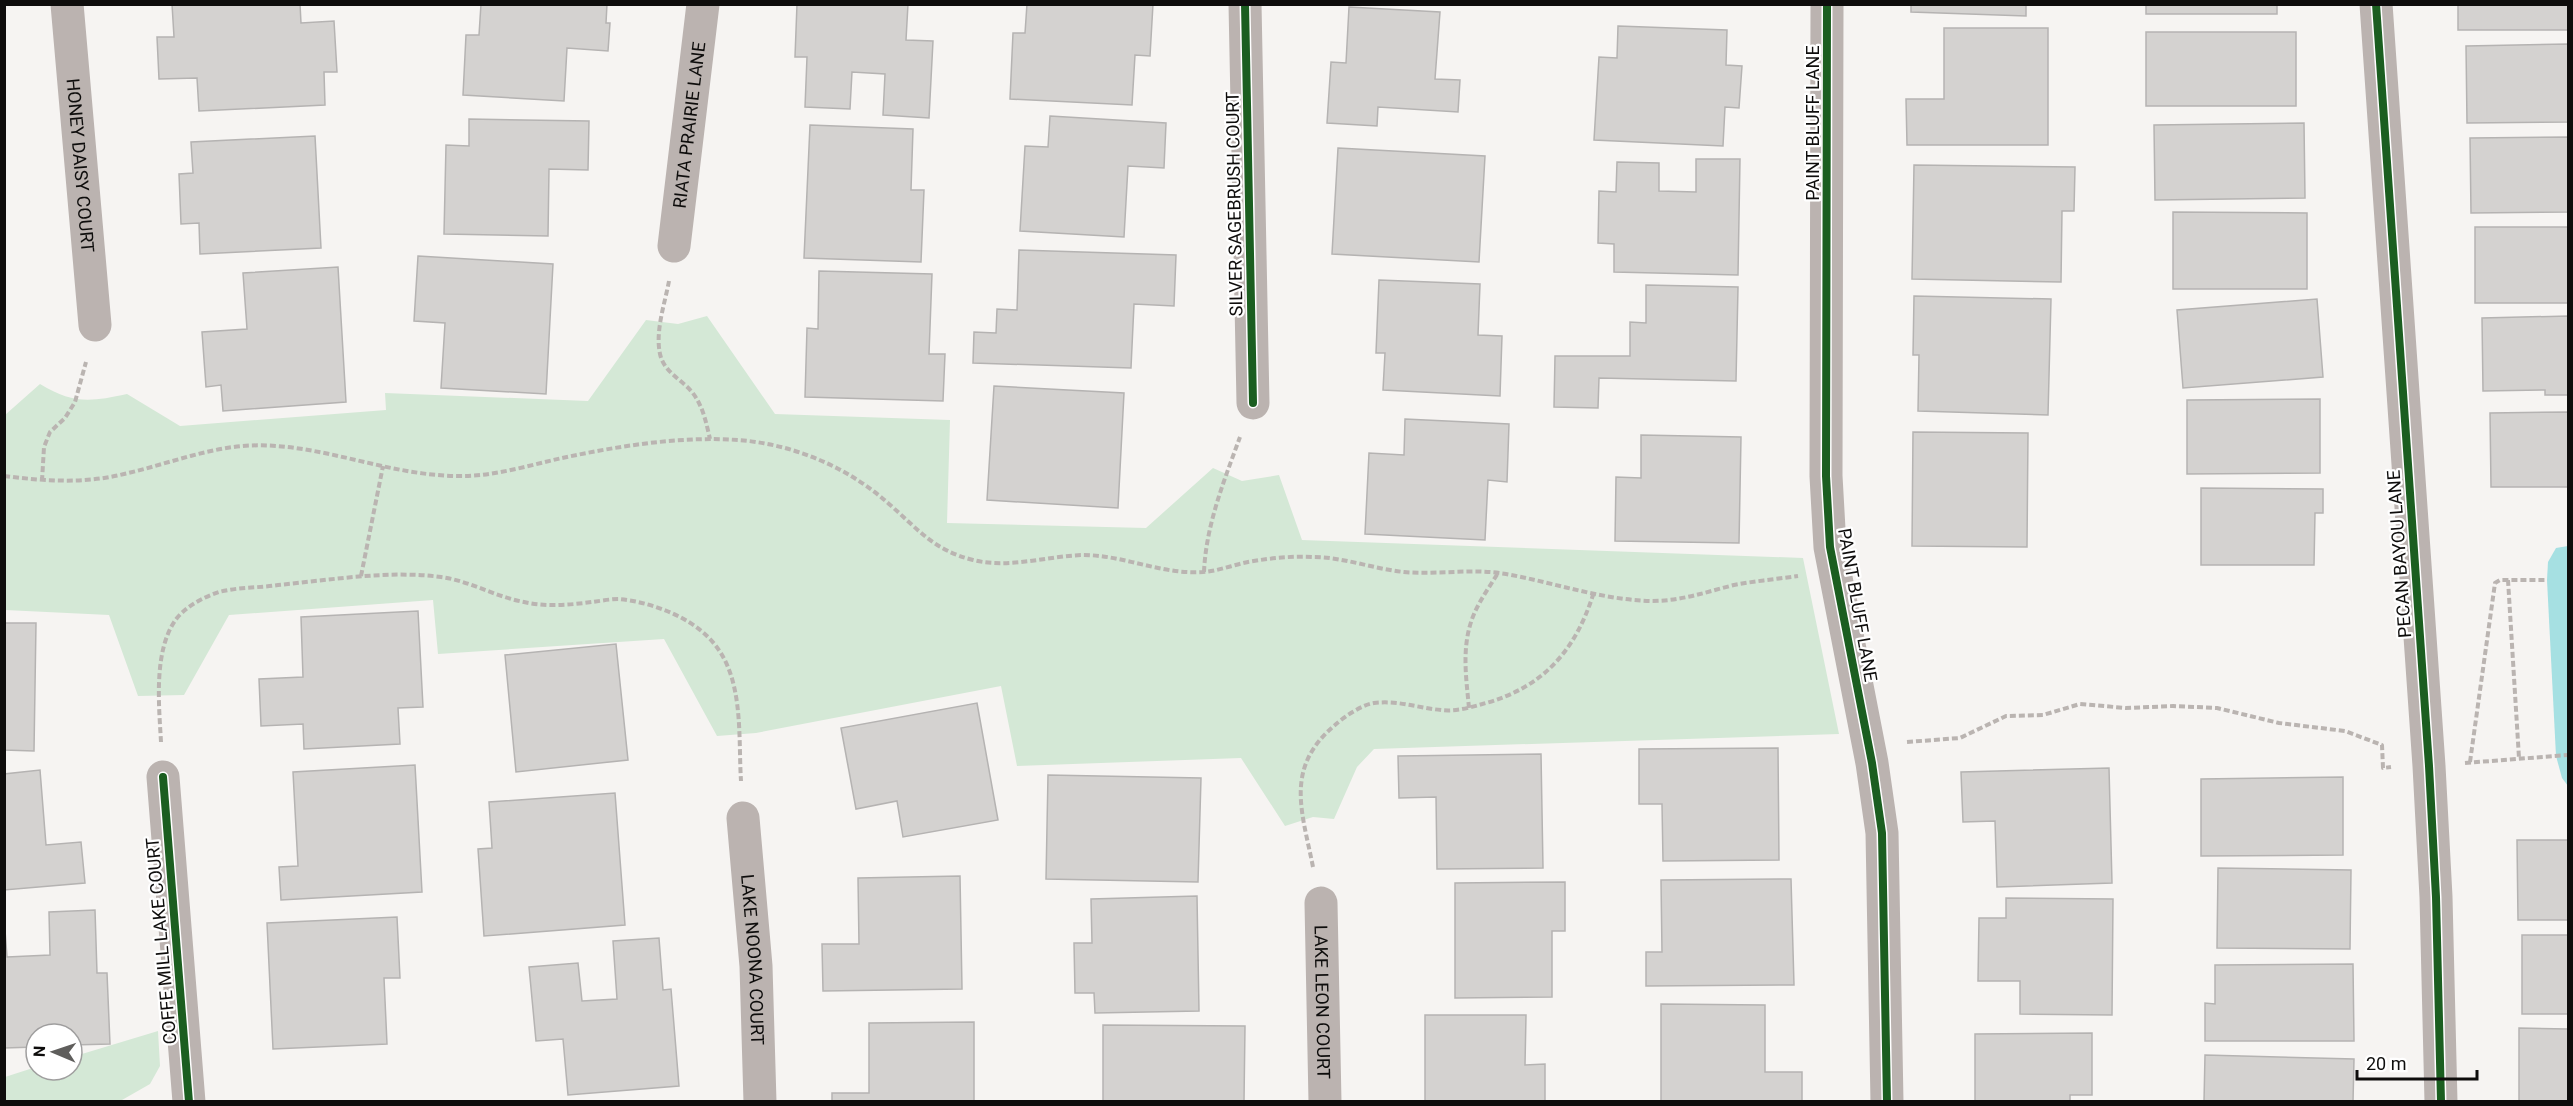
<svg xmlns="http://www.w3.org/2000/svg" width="2573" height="1106" viewBox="0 0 2573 1106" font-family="Roboto,sans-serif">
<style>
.green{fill:#d4e8d6}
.water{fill:#a6e0e2}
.building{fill:#d4d2d0;stroke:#b5b3b2;stroke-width:1.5}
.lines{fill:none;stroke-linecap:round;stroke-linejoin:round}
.path{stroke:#bab4b1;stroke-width:4;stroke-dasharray:6 3;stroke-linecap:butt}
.minor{stroke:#bbb3b0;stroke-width:33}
.cycleway-casing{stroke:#fff;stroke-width:11}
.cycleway{stroke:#1b5e20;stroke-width:8}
.labels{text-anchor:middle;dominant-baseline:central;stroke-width:4.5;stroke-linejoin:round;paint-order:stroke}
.street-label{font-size:18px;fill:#0e0d0c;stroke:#fff}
</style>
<rect width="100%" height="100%" fill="#f6f4f2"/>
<path class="green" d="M707,316L775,414L950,420L947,523L1146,528L1213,468L1242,481L1279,475L1302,540L1803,558L1839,734L1374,749L1357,767L1334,819L1313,817L1285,826L1241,758L1017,766L1001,686L756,733L717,736L664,639L438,654L433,600L229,615L184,695L138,696L109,615L5,610V415L40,384C73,404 90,402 127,394L180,426L386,410L385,393L588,401L646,320L678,324Z
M158,1031L160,1066L150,1084L122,1100L5,1101V1077L36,1067V1070H72V1057Z"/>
<path class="water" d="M2568,546V786L2562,778L2556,756L2547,580L2548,562L2556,548Z"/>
<path class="building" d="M172,4H300L301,23L334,21L337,72H324L325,105L199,111L197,78L159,79L157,37H174Z
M481,4H607L606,23H610L608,51L567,48L564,101L463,95L466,35H479Z
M797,4H908L906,40L933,41L929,118L883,115L885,74L852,72L850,109L805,107L807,57H795Z
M1027,4H1153L1150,56L1135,55L1132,105L1010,99L1013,33H1025Z
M1911,4H2026V16L1911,12Z
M2146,4H2277V14H2146Z
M2458,4H2568V30H2458Z
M1349,7L1440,12L1435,79L1460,80L1458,112L1378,107L1377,126L1327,123L1331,62L1346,63Z
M1618,26L1727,30L1726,65L1742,66L1739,108L1725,107L1723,146L1594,140L1599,57L1617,58Z
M1944,28H2048V145H1907L1906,99H1944Z
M2146,32H2296V106H2146Z
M2568,44V122L2467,123L2466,46Z
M1050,116L1166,123L1164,168L1128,166L1124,237L1020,231L1025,146L1048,147Z
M469,119L589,121L588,170L549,169L548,236L444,234L446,145L469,146Z
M2304,123L2305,198L2155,200L2154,125Z
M810,125L913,129L911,190H924L921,262L804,258Z
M315,136L321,248L200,254L199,223L181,224L179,174L193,173L191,142Z
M2568,137V212L2471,213L2470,138Z
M1338,148L1485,156L1479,262L1332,254Z
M1696,159H1740L1738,275L1614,272V244L1598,243L1599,191L1616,192L1617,162L1659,163V191L1696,192Z
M1914,165L2075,167L2074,211H2062L2061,282L1912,279Z
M2173,212L2307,213V289H2173Z
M2475,227H2568V303H2475Z
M1019,250L1176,255L1174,306L1134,304L1131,368L973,363L974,332L996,333L997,309L1017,310Z
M418,256L553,264L546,394L441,388L445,323L414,321Z
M338,267L346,402L223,411L221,385L206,387L202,332L247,329L243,273Z
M819,271L932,274L929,354H945L943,401L805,397L807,328L818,329Z
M1379,280L1480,284L1478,335L1502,336L1500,396L1383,390L1385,353H1376Z
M1646,285L1738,287L1736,381L1599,378L1598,408L1554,407L1555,356H1630V322L1646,323Z
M1914,296L2051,299L2048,415L1918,411L1919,355H1913Z
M2317,299L2323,377L2183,388L2177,310Z
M2568,316V395H2545V390L2483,391L2482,318Z
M994,386L1124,393L1118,508L987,500Z
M2320,399V473L2187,474V400Z
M2568,412V487H2491L2490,413Z
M1405,419L1509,424L1507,482L1488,480L1485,540L1365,534L1369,453L1404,455Z
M1913,432L2028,433L2027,547L1912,546Z
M1641,435L1741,437L1739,543L1615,541L1616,477L1641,478Z
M2201,488L2323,489V513H2315L2314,565H2201Z
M418,611L423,707L398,708L400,744L304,749L303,724L261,726L259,679L303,677L301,617Z
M4,623H36L34,751L4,750Z
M616,644L628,760L516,772L505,655Z
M977,703L998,820L903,837L897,801L856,809L841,728Z
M1778,748L1779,860L1663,861L1662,804H1639V749Z
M1541,754L1543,868L1437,869L1436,797L1399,798L1398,756Z
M415,765L422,892L281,900L279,867L298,866L293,772Z
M2109,768L2112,883L1997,887L1995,821L1963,822L1961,772Z
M40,770L46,845L81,842L85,883L4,890V774Z
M1048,775L1201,778L1198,882L1046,879Z
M2343,777V855L2201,856V779Z
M615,793L625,925L484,936L478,849L492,848L489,802Z
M2517,840H2568V920H2518Z
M2218,868L2351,870L2350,949L2217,948Z
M960,876L962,989L823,991L822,944H859L858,878Z
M1791,879L1794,985L1646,986V952H1662L1661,880Z
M1565,882V931H1552V997L1455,998V883Z
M1197,896L1199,1011L1095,1013L1094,993H1075L1074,943H1092L1091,899Z
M2006,898L2113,899L2112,1015L2020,1014V981H1978L1979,918H2006Z
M95,910L97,973H107L110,1044L72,1045V1034H36V1047L4,1048V917L7,957L50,955L49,912Z
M397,917L400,978H384L387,1044L273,1049L267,923Z
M2522,935H2568V1014H2522Z
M659,938L663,990L671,989L679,1086L568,1095L563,1039L536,1041L529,967L578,963L582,1001L617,999L613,941Z
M2353,964L2354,1041H2205V1003L2215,1004V965Z
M1661,1004L1765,1005V1072H1802V1102H1661Z
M1425,1015H1526L1525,1065L1545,1064V1102H1425Z
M974,1022V1102H832V1093H869V1023Z
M1103,1025L1245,1026L1244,1102H1103Z
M2519,1028L2568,1029V1102H2519Z
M2092,1033V1095H2070V1102H1975V1034Z
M2205,1055L2354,1059L2353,1102H2204Z"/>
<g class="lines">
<path class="path" d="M669,281C665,303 655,331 660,354C664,372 681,379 692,392C703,406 706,422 710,439
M4,476C45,481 84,484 124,474C164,465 201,450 242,446C317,440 387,477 462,476C496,476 530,465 562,458C619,446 680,436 738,440C793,444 848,467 889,504C918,529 933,550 973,560C1009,569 1047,556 1083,555C1124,555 1162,575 1203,572C1218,571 1233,565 1248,562C1270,558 1291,556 1313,557C1343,557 1374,569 1404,572C1439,575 1472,568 1506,574C1556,583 1602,600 1652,601C1681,601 1706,592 1734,585C1755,581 1777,579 1798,576
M42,481L44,447L50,432L65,418L75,402L86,362
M1204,572C1206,525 1224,481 1240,437
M361,576L383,466
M2508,580L2519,758
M1469,708C1466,676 1461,645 1474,614C1480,600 1490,586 1498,573
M161,742C159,705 153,649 177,618C188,605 204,597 219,592C238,587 259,588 278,585C331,580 388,570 441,577C470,581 496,597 524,602C546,607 570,605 592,602C600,601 610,599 619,599C650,602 688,616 709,638C745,674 738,735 741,781
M1907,742L1960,738L2006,716L2043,715L2080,704L2126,708L2173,706L2217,708L2279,723L2345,731L2382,745L2383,768L2391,767
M2470,762L2495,583L2500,580H2547
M2465,763L2568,755
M1313,867C1302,811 1284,768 1335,725C1344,717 1361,705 1374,703C1398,700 1418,708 1441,710C1456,712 1472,707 1486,703C1543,687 1575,651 1593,595"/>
<g class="minor">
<path id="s1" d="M67,4L95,325"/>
<path d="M1245,4L1253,403"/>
<path d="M1827,4L1826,476L1830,547L1872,763L1882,833L1887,1102"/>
<path d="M2376,4L2429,766L2436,897L2441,1102"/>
<path id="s2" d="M674,246L703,4"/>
<path d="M163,777L189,1102"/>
<path id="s3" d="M743,818L756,966L760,1102"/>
<path id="s4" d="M1321,903L1325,1102"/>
</g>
<g class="cycleway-casing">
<path id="cycleway" d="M1245,4L1253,403
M1827,4L1826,476L1830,547L1872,763L1882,833L1887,1102
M2376,4L2429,766L2436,897L2441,1102
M163,777L189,1102"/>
</g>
<use href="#cycleway" class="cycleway"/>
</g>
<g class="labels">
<g class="street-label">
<text transform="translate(1812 123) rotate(-90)">PAINT BLUFF LANE</text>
<text stroke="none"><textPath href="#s2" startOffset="122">RIATA PRAIRIE LANE</textPath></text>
<text stroke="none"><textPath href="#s1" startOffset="162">HONEY DAISY COURT</textPath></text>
<text transform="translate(1234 204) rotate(-91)">SILVER SAGEBRUSH COURT</text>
<text transform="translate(2399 554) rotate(-94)">PECAN BAYOU LANE</text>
<text transform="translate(1858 605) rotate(80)">PAINT BLUFF LANE</text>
<text transform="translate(161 941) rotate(-95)">COFFE MILL LAKE COURT</text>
<text stroke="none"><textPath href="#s3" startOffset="142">LAKE NOONA COURT</textPath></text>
<text stroke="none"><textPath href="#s4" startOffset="99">LAKE LEON COURT</textPath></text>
</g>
</g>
<rect width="2573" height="1106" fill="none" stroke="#0e0d0c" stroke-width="12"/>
<g transform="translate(54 1052) rotate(272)"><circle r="28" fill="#ffffff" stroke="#9f9e9e" stroke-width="1.5"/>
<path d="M0-4.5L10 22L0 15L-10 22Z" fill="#5f5e5c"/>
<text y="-9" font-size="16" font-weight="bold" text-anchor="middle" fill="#0e0d0c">N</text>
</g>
<path d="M2357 1070v9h120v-9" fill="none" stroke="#0e0d0c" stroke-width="3"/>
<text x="2366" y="1070" font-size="18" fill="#0e0d0c" stroke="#ffffff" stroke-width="4.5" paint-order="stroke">20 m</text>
</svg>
